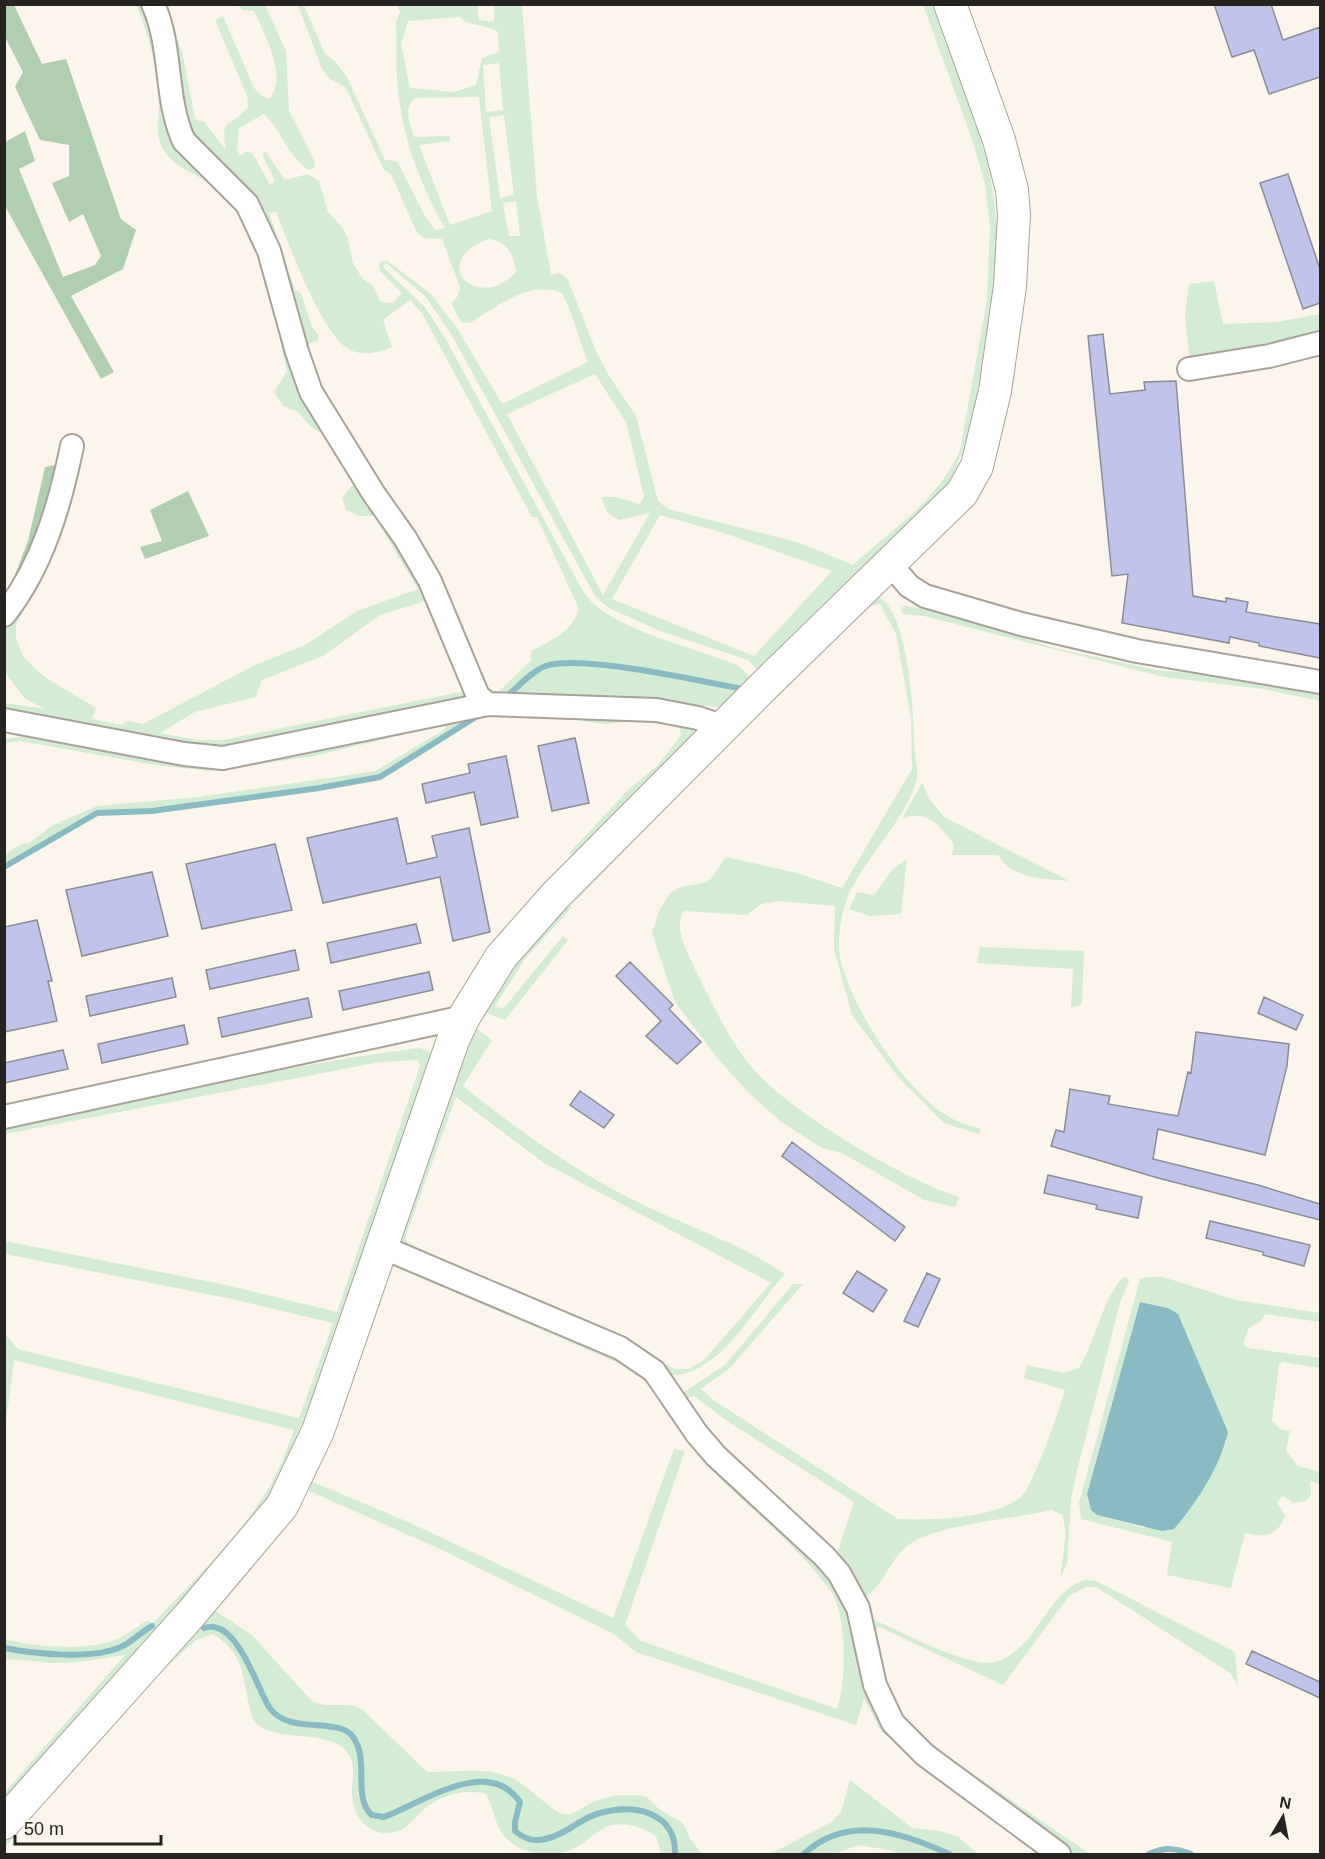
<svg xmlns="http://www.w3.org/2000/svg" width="1325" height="1859" viewBox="0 0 1325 1859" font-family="Helvetica,sans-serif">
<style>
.green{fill:#d3ecd3;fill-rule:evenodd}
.forest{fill:#b0ceb0}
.water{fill:#8abbc4}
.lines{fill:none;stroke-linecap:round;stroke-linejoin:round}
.stream{stroke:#8abbc4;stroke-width:6}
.building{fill:#c1c4ea;stroke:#8b8c95;stroke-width:1.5}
.street-casing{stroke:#a8a299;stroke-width:26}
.secondary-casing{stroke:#a8a299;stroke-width:34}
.street{stroke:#fff;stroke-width:22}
.secondary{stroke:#fff;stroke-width:32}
</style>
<rect width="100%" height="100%" fill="#fcf5eb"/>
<path class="green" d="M136,5H149L167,102L249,216L292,352L400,537L474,694L242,744L196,745L5,713V703L45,709L24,698L5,672L4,618L51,551L16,625V638L23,656L43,676L96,708L92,719L122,725L127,721L143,724L255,665L305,645L357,611L418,589L374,516H360L346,510L342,498L355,482L324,435L311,427L298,412L283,406L274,392L287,371C274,316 263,240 225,196C206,173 171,173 160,142C155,129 159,120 159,106C158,71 150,37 136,5ZM426,601L465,691L223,740H197L160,733L195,712L256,697L262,680L323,656L380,615Z
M158,5H167L183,56L195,119L204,122L226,150C220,115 229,130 248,107L247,96L215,20L223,16L254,88L262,96L269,99C289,78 264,33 254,11L242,10L239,5H265L286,51L289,111L314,160L315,168L309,170C288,157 282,131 264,114L239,128L237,150L240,156L247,151L253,154L270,185L275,181L262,154L266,152L285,180L308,174L319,181L328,212L342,227L348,239L353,264L363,279L373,286L381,302L393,303L402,293L380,271L379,263L386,260L430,293L457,328L502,404L588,362C578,339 574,315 562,293C529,279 497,307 470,323L461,322L451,303L458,296L460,287L442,239L424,238L417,233L391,174L384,170L346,88L329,78L322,69L298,5H304L325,54L336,62L347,77L385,160L397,161L426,218L435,230L445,228C424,191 408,153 401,111C395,83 397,51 396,22L400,12L397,5H477L479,20L494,22V5H522L537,196L551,275L560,273L568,280L596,351L609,376L636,416L658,501L668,509L800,543L853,565C894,527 936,503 960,450L987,300L990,227L985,184L972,139L923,5H933C953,64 987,139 994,200C1001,254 991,310 982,364C975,406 968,448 947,486L761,674L748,660L660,631L609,608L595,596L450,332L425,296L386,263L383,267L425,307L445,338L572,571C578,583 585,596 595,605C632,635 694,647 739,666L749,676L748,686L725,707L487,696L315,390L277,265L188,139ZM460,17C470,28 487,23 498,32L499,52L482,58L476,85L454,92L410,88L401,44L408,21ZM499,63L503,110L486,112L483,65ZM479,97L492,211L450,225L419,145L450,141V136L414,137C410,122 403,110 415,98ZM504,115L514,195L500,198L489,117ZM516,201L520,236H509L503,203ZM276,212C289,244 320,331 347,348C360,357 378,353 392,347L383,320L410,300L422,313L532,517H537L579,609C571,633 552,640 531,651V661L498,692L488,690L325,392L307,347L310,343L318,341V334L312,327L301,293L295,290L269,213ZM489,239C507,242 514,254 516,272C477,314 426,261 489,239ZM595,374L626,422L644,496L640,504L615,497H601L607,512L619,520L650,513L603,595L507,414ZM660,515L724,533L832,571L754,656L612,599ZM554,661L637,668L741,685V689L636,672L562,664L537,673L511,696L506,694L539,666Z
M1214,281L1223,324L1277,322L1320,314V331L1196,359L1189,355L1185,316L1189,284Z
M877,596C910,610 914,722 915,755C916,763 919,774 916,782C905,821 863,859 847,899C841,915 837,939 840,957C849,1005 910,1100 955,1120C963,1124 973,1126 981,1129L979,1134L944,1123L898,1077L852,1015L834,949L835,906L779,901L761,904L747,915L684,911C672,927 689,955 696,971C713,1005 731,1045 757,1073C795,1115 905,1180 959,1197L955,1207L924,1200L842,1153L822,1148L780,1121L747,1091L718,1059L675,1002L652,933L659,911L670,893L680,887L704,883L711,879L726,857L797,873L842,888L912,769L911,717L896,634L880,604L868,606L749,722L575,901L576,895L735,730L856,609L871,597Z
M905,606L940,611L1054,648L1156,670L1232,676L1312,689L1320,693V701L1263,689L1164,677L924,616L902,614L901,608Z
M486,708L379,776L152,809L97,812L5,865L4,855L21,844L29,843L53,825L97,806L199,797L375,771L444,730L448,724L314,756L210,771L155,765L20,741L5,743V739L22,737L111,745L192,762Z
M574,711C610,712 659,705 691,723L694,731L691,744L576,862L569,853L629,789L659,764L681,735L679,727C658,713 631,722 607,724C597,724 584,721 574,719Z
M922,783L930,800L944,817L1069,881C1042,878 1014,880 998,855H952L954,844C940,826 927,808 902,819Z
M907,859L901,914L870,916L849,909L857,892L874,895L893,869Z
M565,905L572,907L525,959L495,1006L503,1009L563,936L568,940L505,1020L484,1012L525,948Z
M980,947L1084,951L1082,1004L1071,1008L1073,969L977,963Z
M477,1029L492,1040L463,1086C515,1128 569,1167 629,1198C680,1224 737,1241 785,1274C754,1307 717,1381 665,1375L402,1247L397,1238L473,1030ZM456,1097L544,1163L771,1283L704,1360L688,1369H674L628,1342L461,1270L406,1241V1235Z
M420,1048L433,1053L340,1329L273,1496L5,1806V1792L125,1655C103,1658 79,1663 56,1663C38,1663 22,1658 5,1660V1650C40,1657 85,1661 120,1649C133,1644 143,1631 155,1626L152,1623C142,1630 132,1639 121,1645C94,1658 34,1653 5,1647V1639C31,1647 89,1651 115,1640C127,1635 136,1626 147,1621L153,1623C190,1585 244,1531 270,1486C280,1468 287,1449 294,1430L14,1360L5,1430V1333L18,1349L299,1418L333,1323L232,1299L5,1254V1241L231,1286L337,1312L420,1066L418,1060L380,1062L5,1134V1129C142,1100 280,1065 420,1048Z
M393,1262L627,1361L642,1371L652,1387L628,1367L393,1266L311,1481L408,1522L613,1618L674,1449L685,1451L625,1625L641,1641L837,1709C847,1680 846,1624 834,1596C830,1588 822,1581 817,1574C781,1530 734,1496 696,1454H703L790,1534L842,1596L905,1750L881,1731L864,1698L856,1725L636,1652L614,1634L440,1549L307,1490L214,1610L252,1635L311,1700C328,1711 346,1699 363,1710L427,1772C456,1773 490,1765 517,1781C530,1788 554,1813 564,1814C574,1816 584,1806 593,1802C609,1795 630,1793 647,1797L660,1810L683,1823L691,1840L702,1854H677C678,1811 634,1802 600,1811C581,1816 566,1833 546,1838C534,1841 526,1838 517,1830L522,1801C488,1753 423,1801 384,1816L372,1813L364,1802L362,1758L353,1733C333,1723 293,1726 281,1717C250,1694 254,1634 210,1624L202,1628C207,1629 209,1627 215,1628C248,1638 253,1695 276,1716C295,1733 332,1719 350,1735C374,1756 348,1796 371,1816L384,1819C421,1805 487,1757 519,1802L513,1822L514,1832C544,1857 565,1828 593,1817C614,1808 641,1808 660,1819L674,1846V1854H661L656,1836C644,1828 628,1822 612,1825C600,1828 588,1840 577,1847C553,1859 518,1856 502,1833C494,1821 493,1806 486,1794C462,1788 437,1796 419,1814C409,1824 404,1832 389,1833C367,1835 353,1815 352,1794C351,1779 358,1765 346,1751C327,1729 279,1743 255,1723C240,1688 251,1655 212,1634L196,1640L147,1685L5,1847V1835L273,1532L387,1267Z
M1127,1277L1129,1281L1120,1303L1077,1471L1071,1499L1067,1564L1060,1578L1066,1532L1062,1515L1052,1510C1013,1519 946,1523 913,1542C889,1556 886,1585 863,1599L834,1562L854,1502L727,1421L694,1396L682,1400L681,1394L725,1365L793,1284H803L729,1369L701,1389L713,1400L898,1519C933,1520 993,1520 1022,1496C1032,1488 1061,1406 1065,1390L1024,1378L1027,1365L1063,1373L1079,1368C1096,1340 1101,1303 1122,1278Z
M1147,1277H1163L1236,1300L1320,1313V1322L1265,1314L1260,1322L1249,1328L1243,1344L1248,1348L1320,1358V1368L1283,1362L1279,1365L1272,1421L1280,1429L1290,1431L1286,1451L1298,1466L1320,1472V1484L1310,1481L1311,1496L1306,1501L1293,1503L1283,1496L1277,1502L1285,1516C1278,1536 1264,1538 1245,1533L1231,1588L1167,1575L1172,1542L1081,1519L1079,1503L1140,1279ZM1140,1302L1168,1308L1188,1336L1195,1357L1228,1432L1225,1446L1198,1497L1144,1528L1097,1515L1088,1502L1087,1493Z
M1085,1580L1096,1581L1235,1652L1238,1686L1230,1673L1096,1587H1086L1069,1596L1003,1685L879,1627L875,1630L883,1682L903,1716L935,1748L1090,1854H1074C1021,1817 898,1744 878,1683C872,1665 871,1643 869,1624L870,1619L874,1620C900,1631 971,1669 995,1662C1015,1657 1031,1636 1042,1620C1054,1603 1065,1586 1085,1580Z
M850,1780L912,1828L941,1831L958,1837L978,1854C970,1855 962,1855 954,1854C945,1854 937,1847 928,1844C879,1828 843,1817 801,1854H770L832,1822L841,1812Z
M847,1831L894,1836L945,1854H899L893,1851L859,1845L834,1854H806L822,1841Z"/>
<path class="forest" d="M5,4L14,5L42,64L66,59L121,219L136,230L123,269L71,296L114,372L101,379L5,206V142L25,131L35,161L19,169L63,277L95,265L101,256L83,214L69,222L52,183L69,176V145L40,140L15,87L23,72L5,37Z
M55,465L52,492L17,586L13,580L28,541L45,467Z
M188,491L209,536L145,559L140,547L162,541L150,510Z"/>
<path class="water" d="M1140,1302L1168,1308L1178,1314L1228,1432C1220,1467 1197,1502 1174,1529L1162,1531L1097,1515L1091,1510L1087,1494Z"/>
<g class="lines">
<path class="stream" d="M506,697C518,687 532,671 546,666C581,654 698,681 739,688
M4,867L97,813L152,811L319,788L380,777L479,715
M204,1628C236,1616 257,1688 269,1707C288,1736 339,1716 353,1737C370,1760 352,1798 372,1815L384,1817C422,1803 488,1755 520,1802L515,1822V1831C525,1839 533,1842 545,1839C566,1835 580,1818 600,1813C634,1803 676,1812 675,1854
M4,1648C36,1654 91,1660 121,1647C132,1642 141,1632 152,1626
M804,1854C847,1814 901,1832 949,1854
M1149,1854C1164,1847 1176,1848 1191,1854"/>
</g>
<path class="building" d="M1214,4H1271L1283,40L1320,27V77L1269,94L1254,50L1232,57Z
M1288,174L1320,269V303L1303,309L1260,183Z
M1103,334L1110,394L1145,390L1144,382L1176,381L1193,596L1226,602V598L1248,602L1246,612L1320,624V658L1259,646V643L1230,637L1229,643L1122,623L1128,574L1112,576L1088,336Z
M575,738L589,803L552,811L538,746Z
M506,756L518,817L481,825L474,792L426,803L422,784L470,773L468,764Z
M397,818L407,864L437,857L432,836L469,828L490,932L453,941L440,877L323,903L307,838Z
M275,844L292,910L202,929L186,864Z
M152,872L168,936L82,956L66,890Z
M37,920L52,981H48L57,1021L4,1032V927Z
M416,924L421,943L331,963L327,943Z
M295,950L299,970L210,989L206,970Z
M630,962L673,1005L669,1009L701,1042L677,1064L646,1036L661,1021L616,976Z
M429,972L433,990L343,1010L339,991Z
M172,978L176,997L90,1016L86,996Z
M1264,997L1303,1015L1296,1030L1258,1013Z
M308,998L312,1017L222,1037L218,1018Z
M184,1025L188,1044L102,1063L98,1044Z
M1196,1032L1289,1044L1287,1066L1265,1155L1158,1129L1153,1159L1258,1185L1320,1204V1220L1158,1178L1051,1146L1056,1130L1064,1132L1070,1089L1110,1096L1108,1104L1178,1116L1188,1072L1191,1073Z
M63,1050L68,1069L4,1083V1063Z
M580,1091L614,1115L604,1128L570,1105Z
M792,1142L905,1227L895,1241L782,1156Z
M1048,1175L1142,1197L1138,1218L1096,1209L1097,1205L1044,1193Z
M1210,1221L1310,1245L1304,1266L1263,1255V1252L1206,1238Z
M857,1271L887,1290L873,1312L843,1293Z
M927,1273L940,1279L918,1327L904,1321Z
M1252,1651L1320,1682V1698L1246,1664Z"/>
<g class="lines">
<g class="street-casing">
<path id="street" d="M153,4C173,48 164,98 184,141L247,204L269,251L297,352L311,392L374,494L405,538L430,581L478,696L488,704
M1189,369L1269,356L1320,343
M891,565L909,586L925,596L1021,624L1137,651L1320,682
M4,615C42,567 60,505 72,446
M4,720L184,754L223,758L488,704L656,710L698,718L724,727
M4,1117L464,1017
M382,1247L620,1348L654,1371L697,1434L716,1456L824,1556L839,1573L858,1608L875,1685L893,1723L925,1755L1059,1854"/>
</g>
<g class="secondary-casing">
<path id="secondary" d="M4,1823L190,1615L282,1506L318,1431L453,1040L464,1017L501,957L554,897L765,685L962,493L977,466L995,391L1010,286L1014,215L1012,190L999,140L950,4"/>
</g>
<use href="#street" class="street"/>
<use href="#secondary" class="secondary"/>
</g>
<rect width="1325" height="1859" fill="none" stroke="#262420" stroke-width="12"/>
<g transform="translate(1283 1817) rotate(10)" stroke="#fcf5eb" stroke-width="4.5" paint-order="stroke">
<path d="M0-4.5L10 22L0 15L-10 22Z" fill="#262420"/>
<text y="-9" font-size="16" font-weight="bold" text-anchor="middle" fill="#262420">N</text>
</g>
<path d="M15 1835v9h146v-9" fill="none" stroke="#262420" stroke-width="3"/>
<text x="24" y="1835" font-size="18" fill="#262420" stroke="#fcf5eb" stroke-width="4.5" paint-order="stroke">50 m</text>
</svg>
